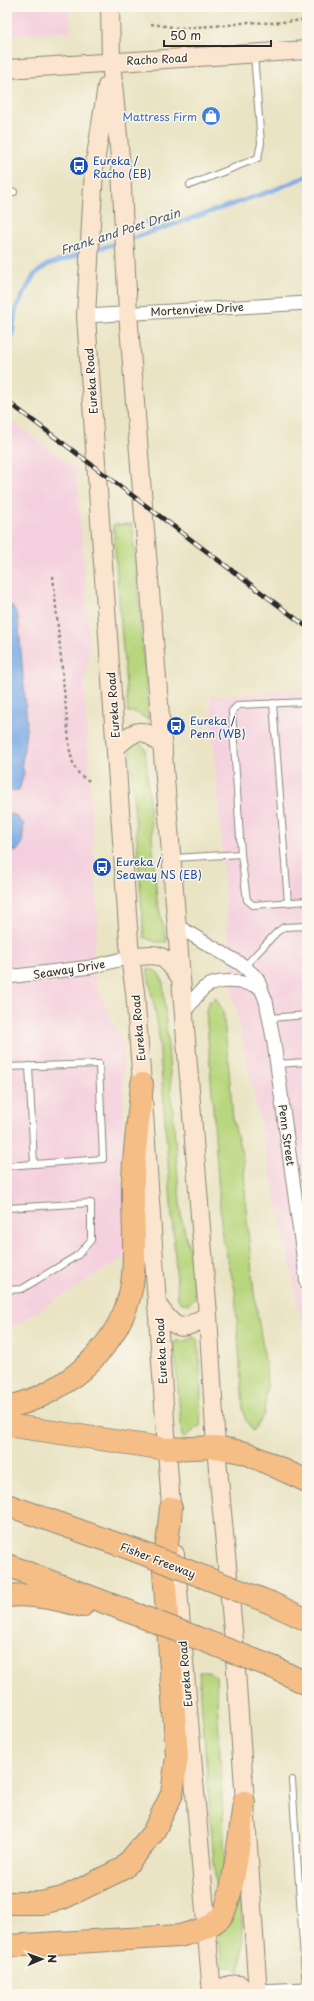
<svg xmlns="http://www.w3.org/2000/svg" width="314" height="2001" viewBox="0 0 314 2001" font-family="'Playpen Sans',sans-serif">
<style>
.built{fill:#f4cfde}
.green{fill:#b8d67d;stroke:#728054}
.water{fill:#7eace7;stroke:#546c89}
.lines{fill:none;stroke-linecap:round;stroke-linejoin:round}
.stream{stroke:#7eace7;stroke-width:4.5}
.lane-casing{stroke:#8a8878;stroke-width:8}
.street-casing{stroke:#8a8878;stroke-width:15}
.secondary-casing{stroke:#8a8878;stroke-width:20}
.highway-casing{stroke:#8a8878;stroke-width:24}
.path{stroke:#8a8878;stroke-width:2.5;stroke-dasharray:3 3;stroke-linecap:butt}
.lane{stroke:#fff;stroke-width:6}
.street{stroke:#fff;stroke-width:13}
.secondary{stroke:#fbe5cf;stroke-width:18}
.highway{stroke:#f5be86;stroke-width:22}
.rail-casing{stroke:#2b2b2b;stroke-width:4.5}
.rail{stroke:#fbf7ec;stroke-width:3;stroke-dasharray:9;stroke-linecap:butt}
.highway-bridge-casing{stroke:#8a8878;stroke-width:24;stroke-linecap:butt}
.highway-bridge{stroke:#f5be86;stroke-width:22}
.labels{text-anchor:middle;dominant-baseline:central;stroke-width:3;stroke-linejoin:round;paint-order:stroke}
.street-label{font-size:11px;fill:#2b2b2b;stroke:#fbf7ec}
.shop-label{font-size:11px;fill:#366cbe;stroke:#fbf7ec;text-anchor:end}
.transit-label{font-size:11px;fill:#164399;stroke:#fbf7ec;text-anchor:start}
.water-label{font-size:12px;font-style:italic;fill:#48586d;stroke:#fbf7ec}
</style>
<rect width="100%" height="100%" fill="#fbf7ec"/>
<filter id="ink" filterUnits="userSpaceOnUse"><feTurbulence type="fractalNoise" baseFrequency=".025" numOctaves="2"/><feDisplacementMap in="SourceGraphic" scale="8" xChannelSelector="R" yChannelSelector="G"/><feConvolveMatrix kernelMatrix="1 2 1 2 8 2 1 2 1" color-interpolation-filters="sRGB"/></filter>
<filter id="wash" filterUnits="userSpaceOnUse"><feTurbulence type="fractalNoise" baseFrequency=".012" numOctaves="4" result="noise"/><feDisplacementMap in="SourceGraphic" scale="16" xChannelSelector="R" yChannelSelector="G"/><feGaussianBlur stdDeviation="0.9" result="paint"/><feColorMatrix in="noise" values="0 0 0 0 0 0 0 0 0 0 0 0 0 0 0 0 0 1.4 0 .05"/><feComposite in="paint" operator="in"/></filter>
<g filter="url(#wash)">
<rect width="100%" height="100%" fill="#eae4c5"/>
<path class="built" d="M7,7H69L71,31L7,35Z
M7,418L76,469L90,645L84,689L98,923L91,967L104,1003L123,1045L124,1156L120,1167L121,1179L125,1188L128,1255L7,1330Z
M307,689V1346L233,995L210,696Z"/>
<path class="green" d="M132,524L149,718L148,719L135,712H128L113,525Z
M135,742H139L145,748L157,900L167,942H156L144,937L130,749L132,744Z
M147,969C156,969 161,974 163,983L181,1216L192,1262L195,1297L188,1305L180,1302L178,1298L158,1026Z
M215,997L223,1011L229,1069L233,1120L244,1163L246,1210L254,1293L266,1366L267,1384L264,1414L253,1431L245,1419L243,1409L235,1290L222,1235L207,1023L206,1011L209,1001L212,1002Z
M194,1337L198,1341L201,1383L200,1426L185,1437L182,1436L174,1344L176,1341H186Z
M199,1672H209L216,1677L225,1857V1876L217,1901Z
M241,1894L243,1947L240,1971L233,1967H222L219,1932Z"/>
<path class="water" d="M7,602L12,606L18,616L27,723L22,764L24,774L19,790L7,791Z
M7,813L14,815L24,824L22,844L16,852L7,848Z"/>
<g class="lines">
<path class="stream" d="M147,222L155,231
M128,240L274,190L307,176
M93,250L121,242
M7,368L16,308L34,275L47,265L86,252"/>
</g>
</g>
<g filter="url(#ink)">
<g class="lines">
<g class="lane-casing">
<path id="lane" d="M190,185L258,158L261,143L254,55
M7,192H14
M307,702L238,705L232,711L241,854L247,900L253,905L307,901
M273,703L288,903
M174,858L241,854
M244,967L277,932L284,927L307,926
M270,1018L307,1015
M277,1064L307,1062
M29,1066L34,1164
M7,1067L99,1064L103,1159L7,1166
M7,1194L8,1208
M7,1208L91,1203V1240L78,1255L22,1289L7,1290
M292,1780L306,1989"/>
</g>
<g class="street-casing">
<path id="street" d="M86,316L307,303
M177,926L241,964L257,978L266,1001L274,1043L307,1284
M7,977L91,967L130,957
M184,1013C190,1005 197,994 204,988C220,977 244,982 260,987
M258,1991L307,1989"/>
</g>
<g class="secondary-casing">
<path id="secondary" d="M110,7L111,62L121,168L128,313L143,504L208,1315L216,1447L234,1641L258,1994
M7,69L307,50
M107,86L94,169L86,316L130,957L135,992L142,1084L172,1522
M116,747C136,729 143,725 163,747
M130,957C161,953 162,953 181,978
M159,1307C178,1333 182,1331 208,1315
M175,1554L212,1994
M214,1994C223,1987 229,1983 240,1985L245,1994"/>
</g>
<g class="highway-casing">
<path id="highway" d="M7,1407C65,1396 123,1344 132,1284C137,1250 132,1215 133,1181C134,1149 139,1116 142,1084
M7,1425L167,1449L216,1447L246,1453L307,1481
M7,1505L134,1550
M7,1565L138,1615
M7,1596C32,1593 58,1599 82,1606
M271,1603L307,1620
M275,1668L307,1684
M7,1903H41L63,1898L124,1868L153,1833L172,1794L177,1756L164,1571L171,1508
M7,1946L179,1936C194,1932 208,1929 220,1918C233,1905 241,1824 244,1802"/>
</g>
<path class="path" d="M151,24L179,28L229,25L248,22L269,23L307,20
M53,576L70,751C73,766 76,775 90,781"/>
<use href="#lane" class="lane"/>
<use href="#street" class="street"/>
<use href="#secondary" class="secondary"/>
<use href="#highway" class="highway"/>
<g class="rail-casing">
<path id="rail" d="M7,401L307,627"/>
</g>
<use href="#rail" class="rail"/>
<g class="highway-bridge-casing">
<path id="highway-bridge" d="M134,1550L271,1603
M138,1615L275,1668"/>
</g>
<use href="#highway-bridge" class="highway-bridge"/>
</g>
</g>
<defs>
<g id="shop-disc" transform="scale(1)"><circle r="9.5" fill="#3f7fe0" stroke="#fbf7ec"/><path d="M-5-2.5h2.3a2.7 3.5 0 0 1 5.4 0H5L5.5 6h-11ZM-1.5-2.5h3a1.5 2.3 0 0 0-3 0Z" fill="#fff"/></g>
<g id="bus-disc" transform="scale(1)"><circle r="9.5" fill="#1a4fb4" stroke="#fbf7ec"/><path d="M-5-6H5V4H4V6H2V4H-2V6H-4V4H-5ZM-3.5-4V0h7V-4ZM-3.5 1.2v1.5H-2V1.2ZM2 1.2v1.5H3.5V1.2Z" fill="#fff"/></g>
</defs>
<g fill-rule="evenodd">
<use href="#shop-disc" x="211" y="116"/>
<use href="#bus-disc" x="79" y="166"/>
<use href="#bus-disc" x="176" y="726"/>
<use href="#bus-disc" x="102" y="867"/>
</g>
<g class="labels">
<g class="street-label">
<text transform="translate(157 59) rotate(-3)">Racho Road</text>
<text transform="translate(197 309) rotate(-3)">Mortenview Drive</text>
<text transform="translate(91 381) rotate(-94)">Eureka Road</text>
<text transform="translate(113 705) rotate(-94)">Eureka Road</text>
<text transform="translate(69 969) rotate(-9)">Seaway Drive</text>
<text transform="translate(138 1028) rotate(-95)">Eureka Road</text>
<text transform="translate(287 1135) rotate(82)">Penn Street</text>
<text transform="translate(161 1351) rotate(-93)">Eureka Road</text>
<text transform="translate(158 1560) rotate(21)">Fisher Freeway</text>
<text transform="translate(185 1674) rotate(-95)">Eureka Road</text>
</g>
<g class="shop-label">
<text x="197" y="116">Mattress Firm</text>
</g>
<g class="transit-label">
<text x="93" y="160">Eureka /<tspan x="93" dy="13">Racho (EB)</tspan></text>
<text x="190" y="720">Eureka /<tspan x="190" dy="13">Penn (WB)</tspan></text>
<text x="116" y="861">Eureka /<tspan x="116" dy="13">Seaway NS (EB)</tspan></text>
</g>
<g class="water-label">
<text transform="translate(120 231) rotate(-18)">Frank and Poet Drain</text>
</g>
</g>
<rect width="314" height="2001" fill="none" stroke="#fbf7ec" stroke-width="24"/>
<g transform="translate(42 1959) rotate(88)" stroke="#fbf7ec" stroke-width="3" paint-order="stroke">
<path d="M0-3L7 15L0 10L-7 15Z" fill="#2b2b2b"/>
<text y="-6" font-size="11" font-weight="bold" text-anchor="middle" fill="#2b2b2b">N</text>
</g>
<path d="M164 40v6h107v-6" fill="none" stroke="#2b2b2b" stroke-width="2"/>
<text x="170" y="40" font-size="12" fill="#2b2b2b" stroke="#fbf7ec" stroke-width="3" paint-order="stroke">50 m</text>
</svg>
